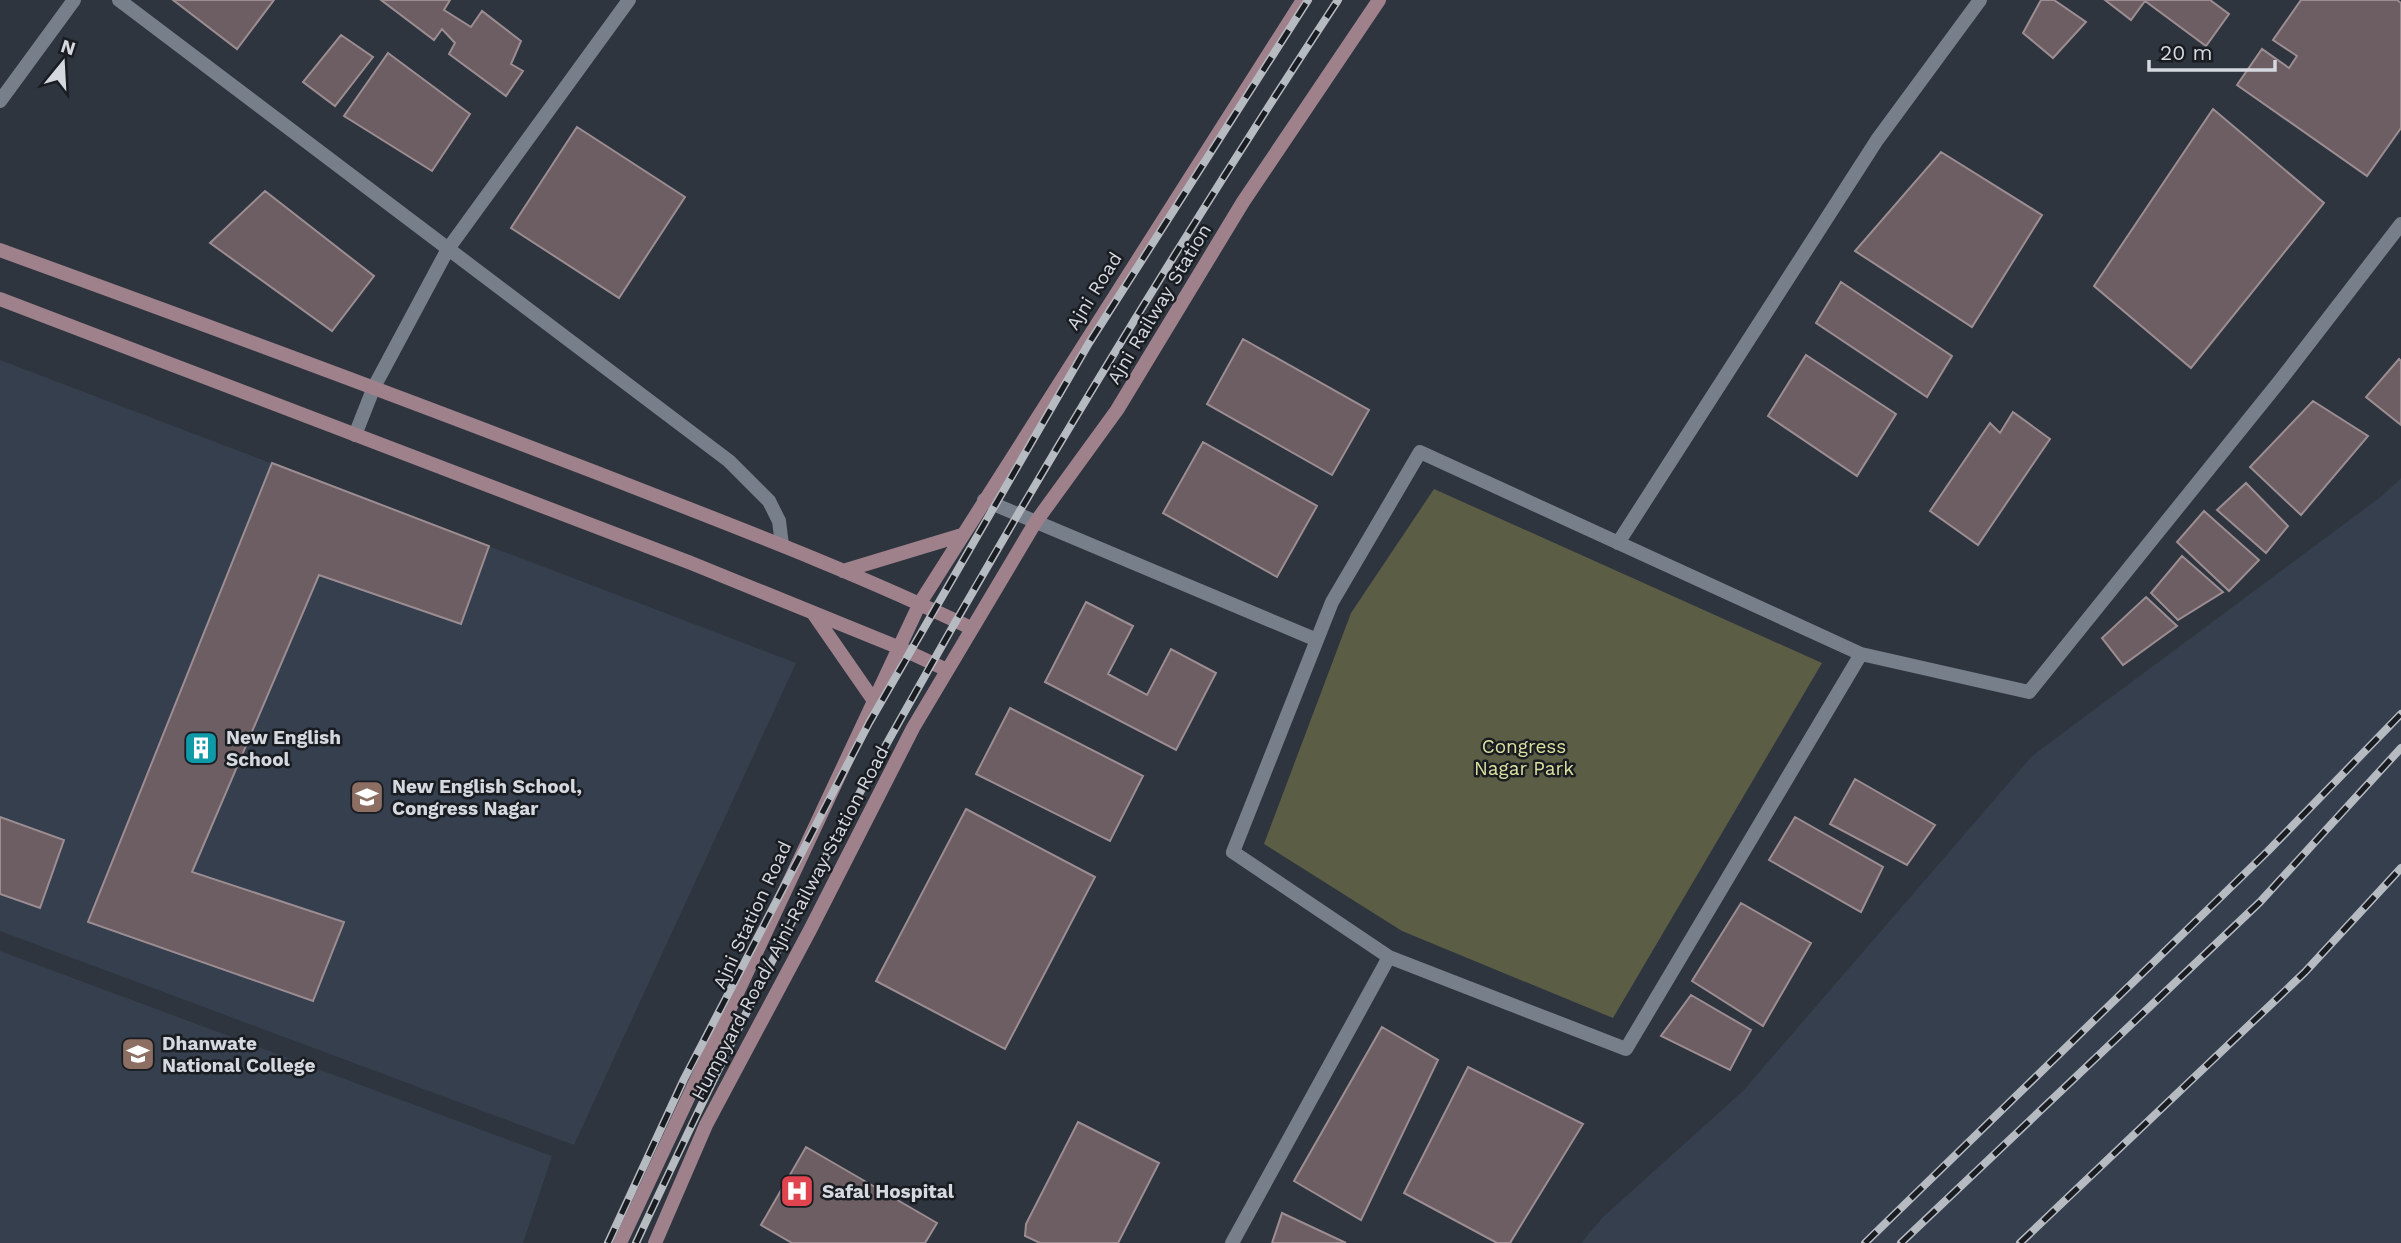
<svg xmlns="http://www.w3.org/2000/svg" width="2401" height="1243" viewBox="0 0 2401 1243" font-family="'Work Sans',sans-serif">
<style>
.built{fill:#353f4e}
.green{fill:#5b5d45}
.building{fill:#6c5e63;stroke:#9c8d92;stroke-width:2}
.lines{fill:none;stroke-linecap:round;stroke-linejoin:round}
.street{stroke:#777f8a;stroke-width:14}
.secondary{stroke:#9f818c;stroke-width:14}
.rail-casing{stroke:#b6bac1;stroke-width:8}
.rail{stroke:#191c21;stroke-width:5;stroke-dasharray:16;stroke-linecap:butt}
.labels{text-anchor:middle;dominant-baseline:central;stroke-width:5;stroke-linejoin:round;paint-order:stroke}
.street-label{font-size:19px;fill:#d5d9df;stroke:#191c21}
.poi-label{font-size:19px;font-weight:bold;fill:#d5d9df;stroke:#191c21;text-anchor:start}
.park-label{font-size:19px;fill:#dde19f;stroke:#191c21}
</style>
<rect width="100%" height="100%" fill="#2e353e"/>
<path class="built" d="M0,360L796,663L574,1145L0,931Z
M2401,478V1243H1581L1603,1217L1743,1091L2032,756L2382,496Z
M0,951L552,1156L523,1243H0Z"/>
<path class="green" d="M1434,489L1822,663L1613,1018L1402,931L1264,844L1351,613Z"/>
<path class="building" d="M173,0H274L237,49Z
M381,0H450L444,10L471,27L482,11L521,41L511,64L523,71L506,96L449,54L455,43L442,29L434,40Z
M2041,0H2054L2086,22L2053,58L2023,33Z
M2105,0H2210L2229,14L2206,46L2145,1L2131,20Z
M2301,0H2397L2401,3V128L2367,176L2237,85L2262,49L2289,68L2297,56L2273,40Z
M341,35L373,57L335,106L303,82Z
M388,53L470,114L432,171L344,116Z
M2213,109L2324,203L2191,368L2094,286Z
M577,127L685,197L619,298L511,228Z
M1941,152L2042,215L1972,327L1855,251Z
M265,191L374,276L332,331L210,243Z
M1841,282L1952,356L1927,397L1816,323Z
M1243,339L1369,410L1332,475L1207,404Z
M1806,355L1896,414L1857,476L1768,416Z
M2399,359L2401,361V425L2366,397Z
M2313,401L2368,436L2301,515L2250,467Z
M2013,412L2050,439L1978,545L1930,511L1990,423L2000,433Z
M1203,442L1317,506L1277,577L1163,513Z
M272,463L489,546L461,624L319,575L192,872L344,922L313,1001L88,922Z
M2246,483L2288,526L2266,553L2217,510Z
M2204,511L2259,560L2229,591L2177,542Z
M2182,556L2223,592L2178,620L2151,593Z
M2146,597L2177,626L2123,665L2102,638Z
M1086,602L1133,626L1108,674L1147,695L1171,649L1216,673L1176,750L1045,682Z
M1010,708L1143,776L1110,841L976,774Z
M1855,779L1935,825L1907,865L1830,824Z
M966,809L1095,877L1005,1049L876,981Z
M0,817L64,840L40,908L0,894Z
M1795,817L1883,867L1861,912L1769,860Z
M1741,903L1811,943L1763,1026L1692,981Z
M1691,995L1751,1030L1730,1070L1661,1036Z
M1382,1027L1438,1060L1361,1220L1294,1181Z
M1468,1067L1583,1124L1510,1243H1497L1404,1193Z
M1078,1122L1159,1163L1118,1243H1040L1025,1236L1026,1224Z
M806,1147L937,1223L925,1243H792L761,1225Z
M1282,1213L1346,1243H1272Z"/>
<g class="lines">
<path class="street" d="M119,0L729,461L769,501L779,521L782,545
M0,101L74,0
M355,435L374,387L448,249L629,0
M984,500L1317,640
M1618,543L1877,140L1980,0
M1861,654L1626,1049L1389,957L1233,852L1332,602L1420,452L1861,654L2029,692L2279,382L2401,224
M1232,1243L1389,957"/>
<path class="secondary" d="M0,250C201,323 401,397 600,474C725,523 851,570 971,628
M0,299L691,563L900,648L947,670
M843,571L962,535
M813,613L874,701
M620,1243L920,603L1303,0
M655,1243L706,1125L810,930L913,728L1035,523L1117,410L1243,202L1379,0"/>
<g class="rail-casing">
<path id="rail" d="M608,1243L684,1079L869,723L1089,343L1308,0
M636,1243C716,1072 799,901 891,736C1031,485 1180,240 1338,0
M1865,1243L2268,851L2401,714
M1901,1243L2260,902L2401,748
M2020,1243L2305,972L2401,868"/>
</g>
<use href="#rail" class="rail"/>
</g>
<defs>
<g id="building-square" transform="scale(1.75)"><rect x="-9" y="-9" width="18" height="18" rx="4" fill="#0f9aa8" stroke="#191c21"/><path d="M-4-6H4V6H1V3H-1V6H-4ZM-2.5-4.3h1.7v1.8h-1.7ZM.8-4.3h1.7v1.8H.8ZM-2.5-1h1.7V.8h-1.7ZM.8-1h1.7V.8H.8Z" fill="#fff"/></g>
<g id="school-square" transform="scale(1.75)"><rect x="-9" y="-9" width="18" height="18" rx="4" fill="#8d6e63" stroke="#191c21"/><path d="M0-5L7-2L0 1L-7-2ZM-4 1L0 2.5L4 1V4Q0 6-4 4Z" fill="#fff"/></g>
<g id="university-square" transform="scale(1.75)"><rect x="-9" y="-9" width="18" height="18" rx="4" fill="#8d6e63" stroke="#191c21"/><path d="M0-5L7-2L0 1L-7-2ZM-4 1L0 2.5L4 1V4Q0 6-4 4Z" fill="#fff"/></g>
<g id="hospital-square" transform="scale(1.75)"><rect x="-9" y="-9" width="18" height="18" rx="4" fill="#e0444e" stroke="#191c21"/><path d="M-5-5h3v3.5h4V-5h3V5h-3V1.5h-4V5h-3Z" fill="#fff"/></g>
</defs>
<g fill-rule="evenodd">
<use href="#building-square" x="201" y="748"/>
<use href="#school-square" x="367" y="797"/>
<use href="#university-square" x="138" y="1054"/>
<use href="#hospital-square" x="797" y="1191"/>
</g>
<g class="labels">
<g class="street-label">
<text transform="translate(1094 291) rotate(-58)">Ajni Road</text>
<text transform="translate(1159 304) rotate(-59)">Ajni Railway Station</text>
<text transform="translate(752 915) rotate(-65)">Ajni Station Road</text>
<text transform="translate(790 923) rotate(-62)">Humpyard Road/ Ajni Railway Station Road</text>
</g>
<g class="poi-label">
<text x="226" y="737">New English<tspan x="226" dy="22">School</tspan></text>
<text x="392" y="786">New English School,<tspan x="392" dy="22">Congress Nagar</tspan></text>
<text x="162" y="1043">Dhanwate<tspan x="162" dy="22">National College</tspan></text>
<text x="822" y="1191">Safal Hospital</text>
</g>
<g class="park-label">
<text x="1524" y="746">Congress<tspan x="1524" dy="22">Nagar Park</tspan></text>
</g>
</g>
<g transform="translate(63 63) rotate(18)" stroke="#191c21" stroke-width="5" paint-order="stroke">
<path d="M0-5L12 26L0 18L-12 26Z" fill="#d5d9df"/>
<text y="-10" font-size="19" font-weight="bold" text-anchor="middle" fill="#d5d9df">N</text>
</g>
<path d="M2149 60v10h126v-10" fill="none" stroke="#d5d9df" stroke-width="3.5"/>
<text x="2160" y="60" font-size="21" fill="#d5d9df" stroke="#191c21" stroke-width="5" paint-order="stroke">20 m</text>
</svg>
